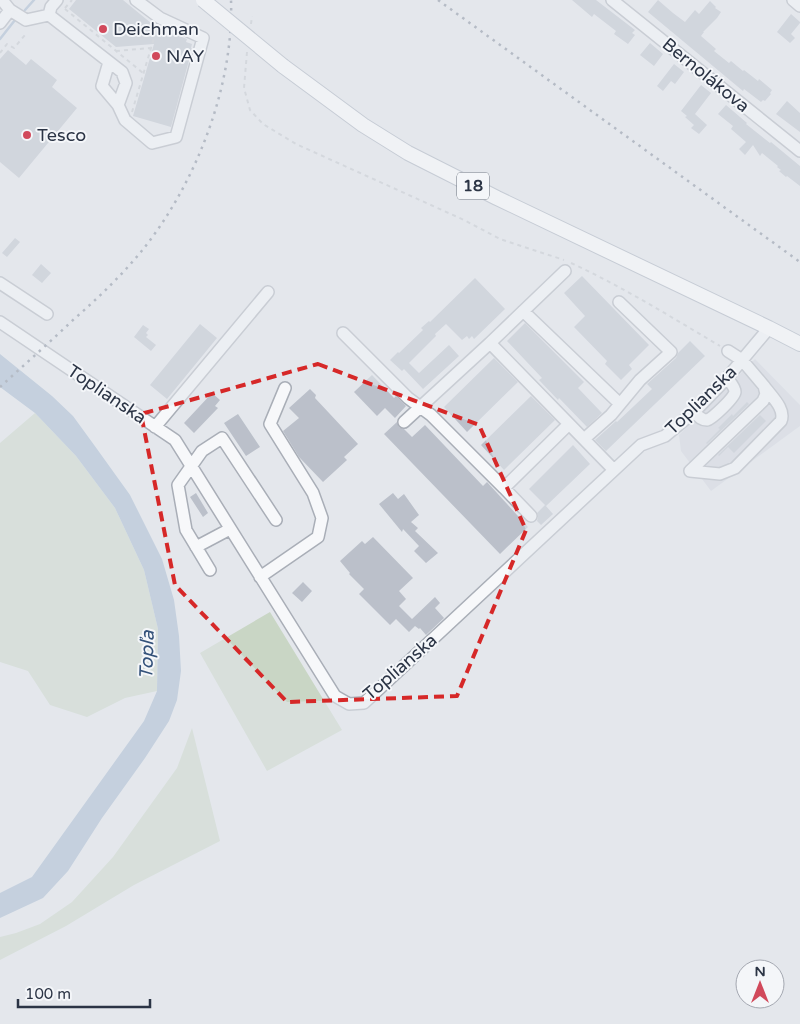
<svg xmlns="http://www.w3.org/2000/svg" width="800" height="1024" viewBox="0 0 800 1024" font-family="'Varela Round',sans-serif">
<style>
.built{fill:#d2d6de}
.green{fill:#c9d6c5}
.water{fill:#9fb4cc}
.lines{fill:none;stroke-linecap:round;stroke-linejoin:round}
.stream{stroke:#9fb4cc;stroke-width:2.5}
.building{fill:#bbc0ca}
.minor-casing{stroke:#a9aeb7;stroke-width:14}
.major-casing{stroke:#a3abb8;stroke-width:16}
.path{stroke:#c2c5cb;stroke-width:2;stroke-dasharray:4 4;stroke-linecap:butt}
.minor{stroke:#f7f8fa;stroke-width:11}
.major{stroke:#fff;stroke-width:14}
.rail{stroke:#7d8696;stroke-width:2.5;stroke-dasharray:2.5 5;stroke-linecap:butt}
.major-bridge-casing{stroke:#a3abb8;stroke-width:16;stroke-linecap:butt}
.major-bridge{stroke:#fff;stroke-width:14}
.marked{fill:none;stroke:#d62828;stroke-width:4;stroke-dasharray:10 6;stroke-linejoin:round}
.poi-dot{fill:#d1495b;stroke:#f4f6f9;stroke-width:2}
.labels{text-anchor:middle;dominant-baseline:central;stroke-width:4;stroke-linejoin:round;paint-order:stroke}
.shield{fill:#f4f6f9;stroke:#676e7b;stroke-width:1}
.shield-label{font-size:16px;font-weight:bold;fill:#2b3445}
.poi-label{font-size:18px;fill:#2b3445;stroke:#f4f6f9;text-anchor:start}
.street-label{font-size:18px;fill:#2b3445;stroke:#f4f6f9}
.water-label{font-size:19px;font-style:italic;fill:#34527a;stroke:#f4f6f9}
</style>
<rect width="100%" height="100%" fill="#e4e7ec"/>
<path class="built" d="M755,359L800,405V426L711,491L681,451L679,435Z"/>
<path class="green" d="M35,413L76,456L115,508L144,570L158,629L157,691L125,698L87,717L50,705L28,671L0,662V443Z
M270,612L342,730L267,771L200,653Z
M192,728L220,841L134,885L66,926L0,960V937L16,933L40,924L72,902L113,857L177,768Z"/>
<path class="water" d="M0,354L52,396L73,416L97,449L130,495L162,559L174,600L179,636L181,671L177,700L169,721L145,758L102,818L68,871L43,898L0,918V893L32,877L144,721L157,691L158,629L144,570L115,508L76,456L35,413L0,387Z"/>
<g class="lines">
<path class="stream" d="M25,10L34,0
M0,39L15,20"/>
</g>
<path class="building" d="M76,0H123L168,37L169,32L187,39L186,42L192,44L191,48L192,49L171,127L133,116L154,44L116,47L69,9Z
M572,0H596L635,30L632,33L635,35L628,44L614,34L616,31L594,14L592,17Z
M658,0L673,13L685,22L695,10L699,14L710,1L716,7L715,8L721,12L717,18L703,32H704L701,36L716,49L714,51L729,63L731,61L743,71L744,70L758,81L759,79L772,90L770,93L771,94L765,101L763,100L761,102L744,89L743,91L648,12Z
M791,14L800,22V23L791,34L795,38L790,43L777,32Z
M650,43L663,54L654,66L640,55Z
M8,50L26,65L31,59L57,80L52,87L77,108L19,178L0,162V59Z
M674,64L684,72L675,84L671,81L663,91L657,86Z
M701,85L711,93L695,114L707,125L699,134L691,128L694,125L685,117L687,116L681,111Z
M787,101L800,113V132L776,114Z
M726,105L747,123L746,124L770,143L771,142L800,166V186L787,176L786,177L779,171L781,170L777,167L778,166L762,153L760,156L753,145L745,155L739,149L746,142L731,129L733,126L718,114Z
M15,238L20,242L7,257L2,253Z
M41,264L51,273L42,283L32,275Z
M582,276L649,345L629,365L632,369L621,380L605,364L607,361L574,327L585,316L564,293Z
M475,278L505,309L474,339L472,336L469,339L467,336L462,340L446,324L435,334L436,336L409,363L419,373L449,345L459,356L423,389L404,369L402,371L390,360L398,352L399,353L423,330L421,328L429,321L430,322Z
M525,323L584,382L578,388L602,413L587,427L559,398L558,400L539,380L542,378L507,341Z
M200,324L217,338L167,399L150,385Z
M143,325L149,329L146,333L148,335L146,337L156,345L151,351L134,337Z
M690,341L705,356L606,451L595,440L616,421L617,422L652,389L647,384L676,358L678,353Z
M494,358L518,382L467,432L444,407Z
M372,375L394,398L396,396L406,406L395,418L385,408L377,416L354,392Z
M310,389L316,395L315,398L358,444L344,457L347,460L323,482L299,457L283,431L299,418L289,408Z
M212,393L220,400L215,406L218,408L194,433L184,423Z
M531,396L555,420L504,470L481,445Z
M747,402L749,404L707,444L706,443L720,429L718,428L732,414L733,416Z
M238,414L260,447L246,456L224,423Z
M760,415L766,421L734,453L728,447L719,456L718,455Z
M397,422L399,427L404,429L412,437L425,425L483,486L487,482L528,527L500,554L384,434Z
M573,445L590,464L546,506L529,489Z
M196,493L208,513L203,517L190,497Z
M393,493L398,499L404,494L419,515L411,522L418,528L415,531L438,553L426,563L414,551L419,546L403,529L402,532L379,504Z
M545,505L553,514L541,525L537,521L538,518L537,513Z
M373,537L413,578L399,591L406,599L399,606L412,619L435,597L440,603L435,608L444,618L426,635L420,628L419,629L415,626L409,632L396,619L390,625L359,594L364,589L349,574L350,573L340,561L362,541L365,544Z
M303,582L312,591L302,602L292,593Z"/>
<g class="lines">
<g class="minor-casing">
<path id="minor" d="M2,0L10,10L26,20L49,15L122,72L126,83L118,105L102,86L109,62
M612,0L800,151
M793,0L800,6
M49,15L51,7L57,0
M0,23L10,10
M118,105L125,120L152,143L176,137L203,38L160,18L136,0
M565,271L490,343L614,470
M0,283L47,314
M523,311L620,404
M0,322L175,440L335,696L349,704L364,703L641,445L665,436L694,412L727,378L769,328
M343,333L408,398L431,415L504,488L569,424
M694,412C698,416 701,420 707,420C712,419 735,397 735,392C735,387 730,382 727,378
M404,422L490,343
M155,427L268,292
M584,439L611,415L640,380L671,352L619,302
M690,471L763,401L766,394L764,386L742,360L728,351
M690,471L720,474L735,468L781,421C786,409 771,396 764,386
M504,488L531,516
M196,547L230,529
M210,570L186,530L178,485L202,451L222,438L276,520
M260,577L318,537L322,518L313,493L270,424L285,388"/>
</g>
<g class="major-casing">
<path id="major" d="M283,66L363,125L408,153L497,198L769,328L800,344"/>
</g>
<path class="path" d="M65,8L72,0
M65,9L143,73
M251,24L252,16
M116,51L150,48
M247,52L244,88L250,110L263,124L296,144L464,220L500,239L564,260
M0,53L7,44L14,48L25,35
M132,112L154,38
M571,263C623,287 671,317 720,346"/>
<use href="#minor" class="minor"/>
<use href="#major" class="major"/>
<path class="rail" d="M438,0L800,262
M0,387C24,365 49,343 73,320C97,299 120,277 140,253C195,186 234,87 231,0"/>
<g class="major-bridge-casing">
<path id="major-bridge" d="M203,0L283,66"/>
</g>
<use href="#major-bridge" class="major-bridge"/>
</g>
<path d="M0 0H800V1024H0ZM318,364L479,425L526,530L457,696L287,702L175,585L141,414Z" fill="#e4e7ec" fill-opacity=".55" fill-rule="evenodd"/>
<path class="marked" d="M318,364L479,425L526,530L457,696L287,702L175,585L141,414Z"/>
<g class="poi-dot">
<circle cx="103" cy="29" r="5"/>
<circle cx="156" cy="56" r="5"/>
<circle cx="27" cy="135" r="5"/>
</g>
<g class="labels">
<rect class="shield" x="457" y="172.5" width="32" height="27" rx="4"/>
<g class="shield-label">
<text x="473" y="186">18</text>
</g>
<g class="poi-label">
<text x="113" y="29">Deichman</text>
<text x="166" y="56">NAY</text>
<text x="37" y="135">Tesco</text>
</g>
<g class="street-label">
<text transform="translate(706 75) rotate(39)">Bernolákova</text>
<text transform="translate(107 394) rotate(34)">Toplianska</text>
<text transform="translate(701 400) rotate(-44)">Toplianska</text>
<text transform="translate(400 667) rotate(-41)">Toplianska</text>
</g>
<g class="water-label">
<text transform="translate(147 655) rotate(-88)">Topľa</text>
</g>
</g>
<g transform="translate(760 984)"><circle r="24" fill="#f4f6f9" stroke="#a4a8b1"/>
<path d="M0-4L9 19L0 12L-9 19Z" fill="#d1495b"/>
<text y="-8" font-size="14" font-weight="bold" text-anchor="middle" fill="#2b3445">N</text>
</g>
<path d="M18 999v8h132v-8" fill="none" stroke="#2b3445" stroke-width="2.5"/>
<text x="25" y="999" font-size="15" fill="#2b3445" stroke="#f4f6f9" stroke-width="4" paint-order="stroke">100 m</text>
</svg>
